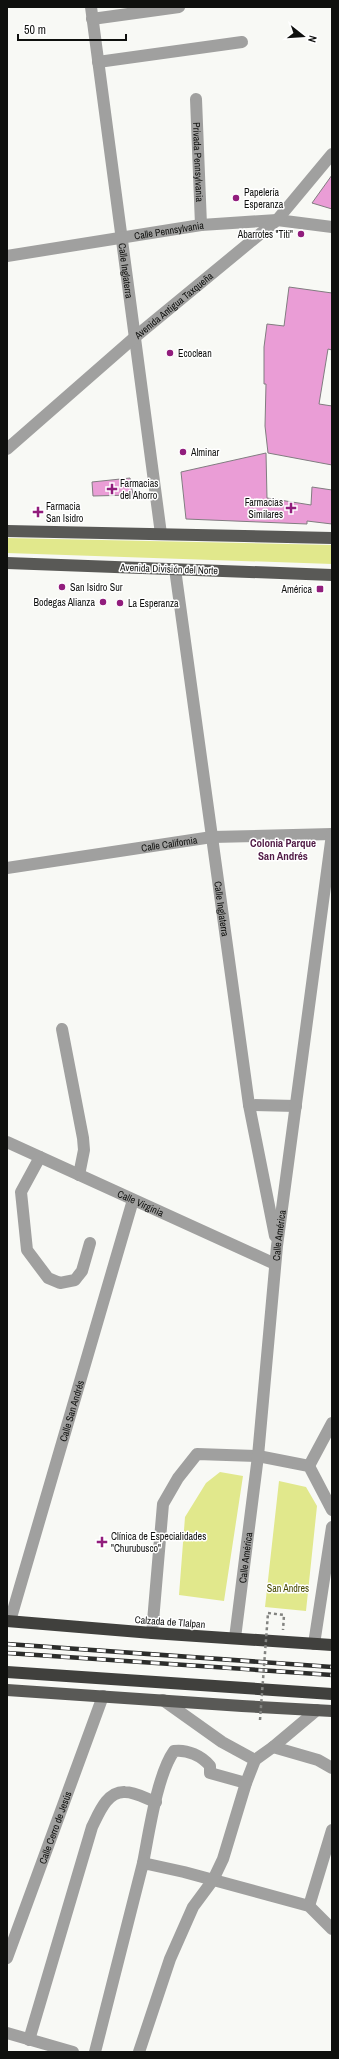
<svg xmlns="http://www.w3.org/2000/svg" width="339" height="2059" viewBox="0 0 339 2059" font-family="'Archivo Narrow',sans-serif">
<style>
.green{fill:#e1e88c}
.building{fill:#ea9dd6;stroke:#817d80}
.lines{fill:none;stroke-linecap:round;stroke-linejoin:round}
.path{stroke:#838481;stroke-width:2.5;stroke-dasharray:3 3;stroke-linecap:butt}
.minor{stroke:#a0a09f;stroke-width:12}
.major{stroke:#595956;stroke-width:12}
.highway{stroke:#40403d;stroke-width:12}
.rail-casing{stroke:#2c2d2b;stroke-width:4.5}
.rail{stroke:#fff;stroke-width:3;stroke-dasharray:9;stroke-linecap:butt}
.path-bridge{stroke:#838481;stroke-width:2.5;stroke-dasharray:3 3;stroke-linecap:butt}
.poi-dot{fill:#911d7c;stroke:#fff;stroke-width:1.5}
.labels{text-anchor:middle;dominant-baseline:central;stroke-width:3;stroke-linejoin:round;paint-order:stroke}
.street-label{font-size:10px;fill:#0f100e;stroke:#fff}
.poi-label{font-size:10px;fill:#0f100e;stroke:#fff;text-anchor:start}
.park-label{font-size:10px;fill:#474a00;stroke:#fff}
.neighbourhood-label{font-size:11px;font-weight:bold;fill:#501a45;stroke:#fff}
</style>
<rect width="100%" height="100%" fill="#f8f9f5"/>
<path class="green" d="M7,538L332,545V564L7,553Z
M220,1472L243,1476L224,1601L179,1595L185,1517L206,1483Z
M279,1481L306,1487L317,1506L306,1611L265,1607Z"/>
<path class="building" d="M332,175V209L312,203Z
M289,287L332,293V350L328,349L319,404L332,406V465L268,453L265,426L266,384H264V347L267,324L284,326Z
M266,453L267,498L311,505L312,487L332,490V524L307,521V524L186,519L181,472Z
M130,478L133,495L93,496L92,482Z"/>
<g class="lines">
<path class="path" d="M268,1613L284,1615L283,1630"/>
<g class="minor">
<path id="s1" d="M91,7L161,534"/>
<path d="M92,19L179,7"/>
<path d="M98,62L242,42"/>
<path id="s2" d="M196,99L201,225"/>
<path id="s3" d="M7,256L201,225L277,220L332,227"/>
<path id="s4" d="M7,449L135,337L277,220L332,154"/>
<path id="s5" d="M175,569L249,1105L275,1236"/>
<path id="s6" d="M7,868L212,837L332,834"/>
<path d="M62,1029L83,1138L84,1150L79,1175"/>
<path d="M249,1105L296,1106"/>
<path id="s7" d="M7,1142L275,1264"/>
<path d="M40,1157L21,1192L27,1250L48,1278L60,1283L75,1280L78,1276L82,1271L90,1243"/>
<path d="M309,1466L332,1423"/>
<path id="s8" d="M10,1621L133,1200"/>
<path d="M152,1633L163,1504L178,1478L197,1454L258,1456L309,1466L332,1510"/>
<path id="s9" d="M235,1638L258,1456L277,1246L332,834"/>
<path d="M314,1644L332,1527"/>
<path d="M273,1747L318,1760L332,1768"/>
<path d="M255,1760L273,1747L317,1710"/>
<path d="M143,1863C149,1833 157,1775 174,1751C187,1749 202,1756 210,1766V1773L246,1783"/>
<path d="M309,1906L332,1830"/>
<path id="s10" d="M7,1958L103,1696"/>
<path d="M7,2033L73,2052"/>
<path d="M29,2040L92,1827C99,1813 107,1791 125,1792C135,1792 147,1799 156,1802"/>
<path d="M95,2052L143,1863L184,1872L309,1906L332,1929"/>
<path d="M139,2052L170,1959L193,1907L213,1880L223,1859L246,1783L255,1760L222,1742L163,1700"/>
</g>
<path class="major" d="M7,531L332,538
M7,563L332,575
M7,1690L242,1706L332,1711"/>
<path class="highway" d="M7,1621L152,1633L332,1645
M7,1672L332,1694"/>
<g class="rail-casing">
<path id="rail" d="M7,1644L332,1667
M7,1653L332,1675"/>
</g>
<use href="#rail" class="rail"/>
<path class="path-bridge" d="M260,1720L268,1613"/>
</g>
<g class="poi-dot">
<circle cx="236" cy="198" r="4"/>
<circle cx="301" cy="234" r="4"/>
<circle cx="170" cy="353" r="4"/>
<circle cx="183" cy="452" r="4"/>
<path d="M110 483h4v4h4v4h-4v4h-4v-4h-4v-4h4z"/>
<path d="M289 502h4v4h4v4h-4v4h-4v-4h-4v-4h4z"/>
<path d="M36 506h4v4h4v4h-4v4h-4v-4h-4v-4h4z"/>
<circle cx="62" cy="587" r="4"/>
<rect x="316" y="585" width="8" height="8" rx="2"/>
<circle cx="103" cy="602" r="4"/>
<circle cx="120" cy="603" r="4"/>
<path d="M100 1536h4v4h4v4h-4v4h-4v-4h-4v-4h4z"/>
</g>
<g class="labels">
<g class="street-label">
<text stroke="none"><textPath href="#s2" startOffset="63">Privada Pennsylvania</textPath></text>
<text stroke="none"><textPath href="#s3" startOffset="164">Calle Pennsylvania</textPath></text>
<text stroke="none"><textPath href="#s1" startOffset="266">Calle Inglaterra</textPath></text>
<text stroke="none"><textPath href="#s4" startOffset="220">Avenida Antigua Taxqueña</textPath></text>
<text transform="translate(169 569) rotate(2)">Avenida División del Norte</text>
<text stroke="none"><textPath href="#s6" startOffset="164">Calle California</textPath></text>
<text stroke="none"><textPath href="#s5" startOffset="343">Calle Inglaterra</textPath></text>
<text stroke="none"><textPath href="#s7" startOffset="147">Calle Virginia</textPath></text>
<text stroke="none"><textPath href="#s9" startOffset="405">Calle América</textPath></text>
<text stroke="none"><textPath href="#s8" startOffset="219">Calle San Andrés</textPath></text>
<text stroke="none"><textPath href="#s9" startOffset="81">Calle América</textPath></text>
<text transform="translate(170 1622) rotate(4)">Calzada de Tlalpan</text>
<text stroke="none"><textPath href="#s10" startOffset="139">Calle Cerro de Jesús</textPath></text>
</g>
<g class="poi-label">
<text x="244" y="192">Papelería<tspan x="244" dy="12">Esperanza</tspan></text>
<text x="293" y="234" text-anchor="end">Abarrotes "Titi"</text>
<text x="178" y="353">Ecoclean</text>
<text x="191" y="452">Alminar</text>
<text x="120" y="483">Farmacias<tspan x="120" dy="12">del Ahorro</tspan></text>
<text x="283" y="502" text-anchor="end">Farmacias<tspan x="283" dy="12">Similares</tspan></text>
<text x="46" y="506">Farmacia<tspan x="46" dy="12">San Isidro</tspan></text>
<text x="70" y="587">San Isidro Sur</text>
<text x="312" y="589" text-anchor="end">América</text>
<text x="95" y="602" text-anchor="end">Bodegas Alianza</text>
<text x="128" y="603">La Esperanza</text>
<text x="111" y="1536">Clínica de Especialidades<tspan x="111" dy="12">"Churubusco"</tspan></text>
</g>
<g class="park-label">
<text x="288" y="1588">San Andres</text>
</g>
<g class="neighbourhood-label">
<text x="283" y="843">Colonia Parque<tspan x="283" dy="13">San Andrés</tspan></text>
</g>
</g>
<rect width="339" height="2059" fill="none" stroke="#0f100e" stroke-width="16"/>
<g transform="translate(303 36) rotate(107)" stroke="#ffffff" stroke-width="3" paint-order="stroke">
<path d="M0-3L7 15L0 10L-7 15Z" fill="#0f100e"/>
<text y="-6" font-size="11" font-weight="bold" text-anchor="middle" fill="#0f100e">N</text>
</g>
<path d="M18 34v6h108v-6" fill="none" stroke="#0f100e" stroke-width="2"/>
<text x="24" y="34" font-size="12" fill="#0f100e" stroke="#ffffff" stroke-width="3" paint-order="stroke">50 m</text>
</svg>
